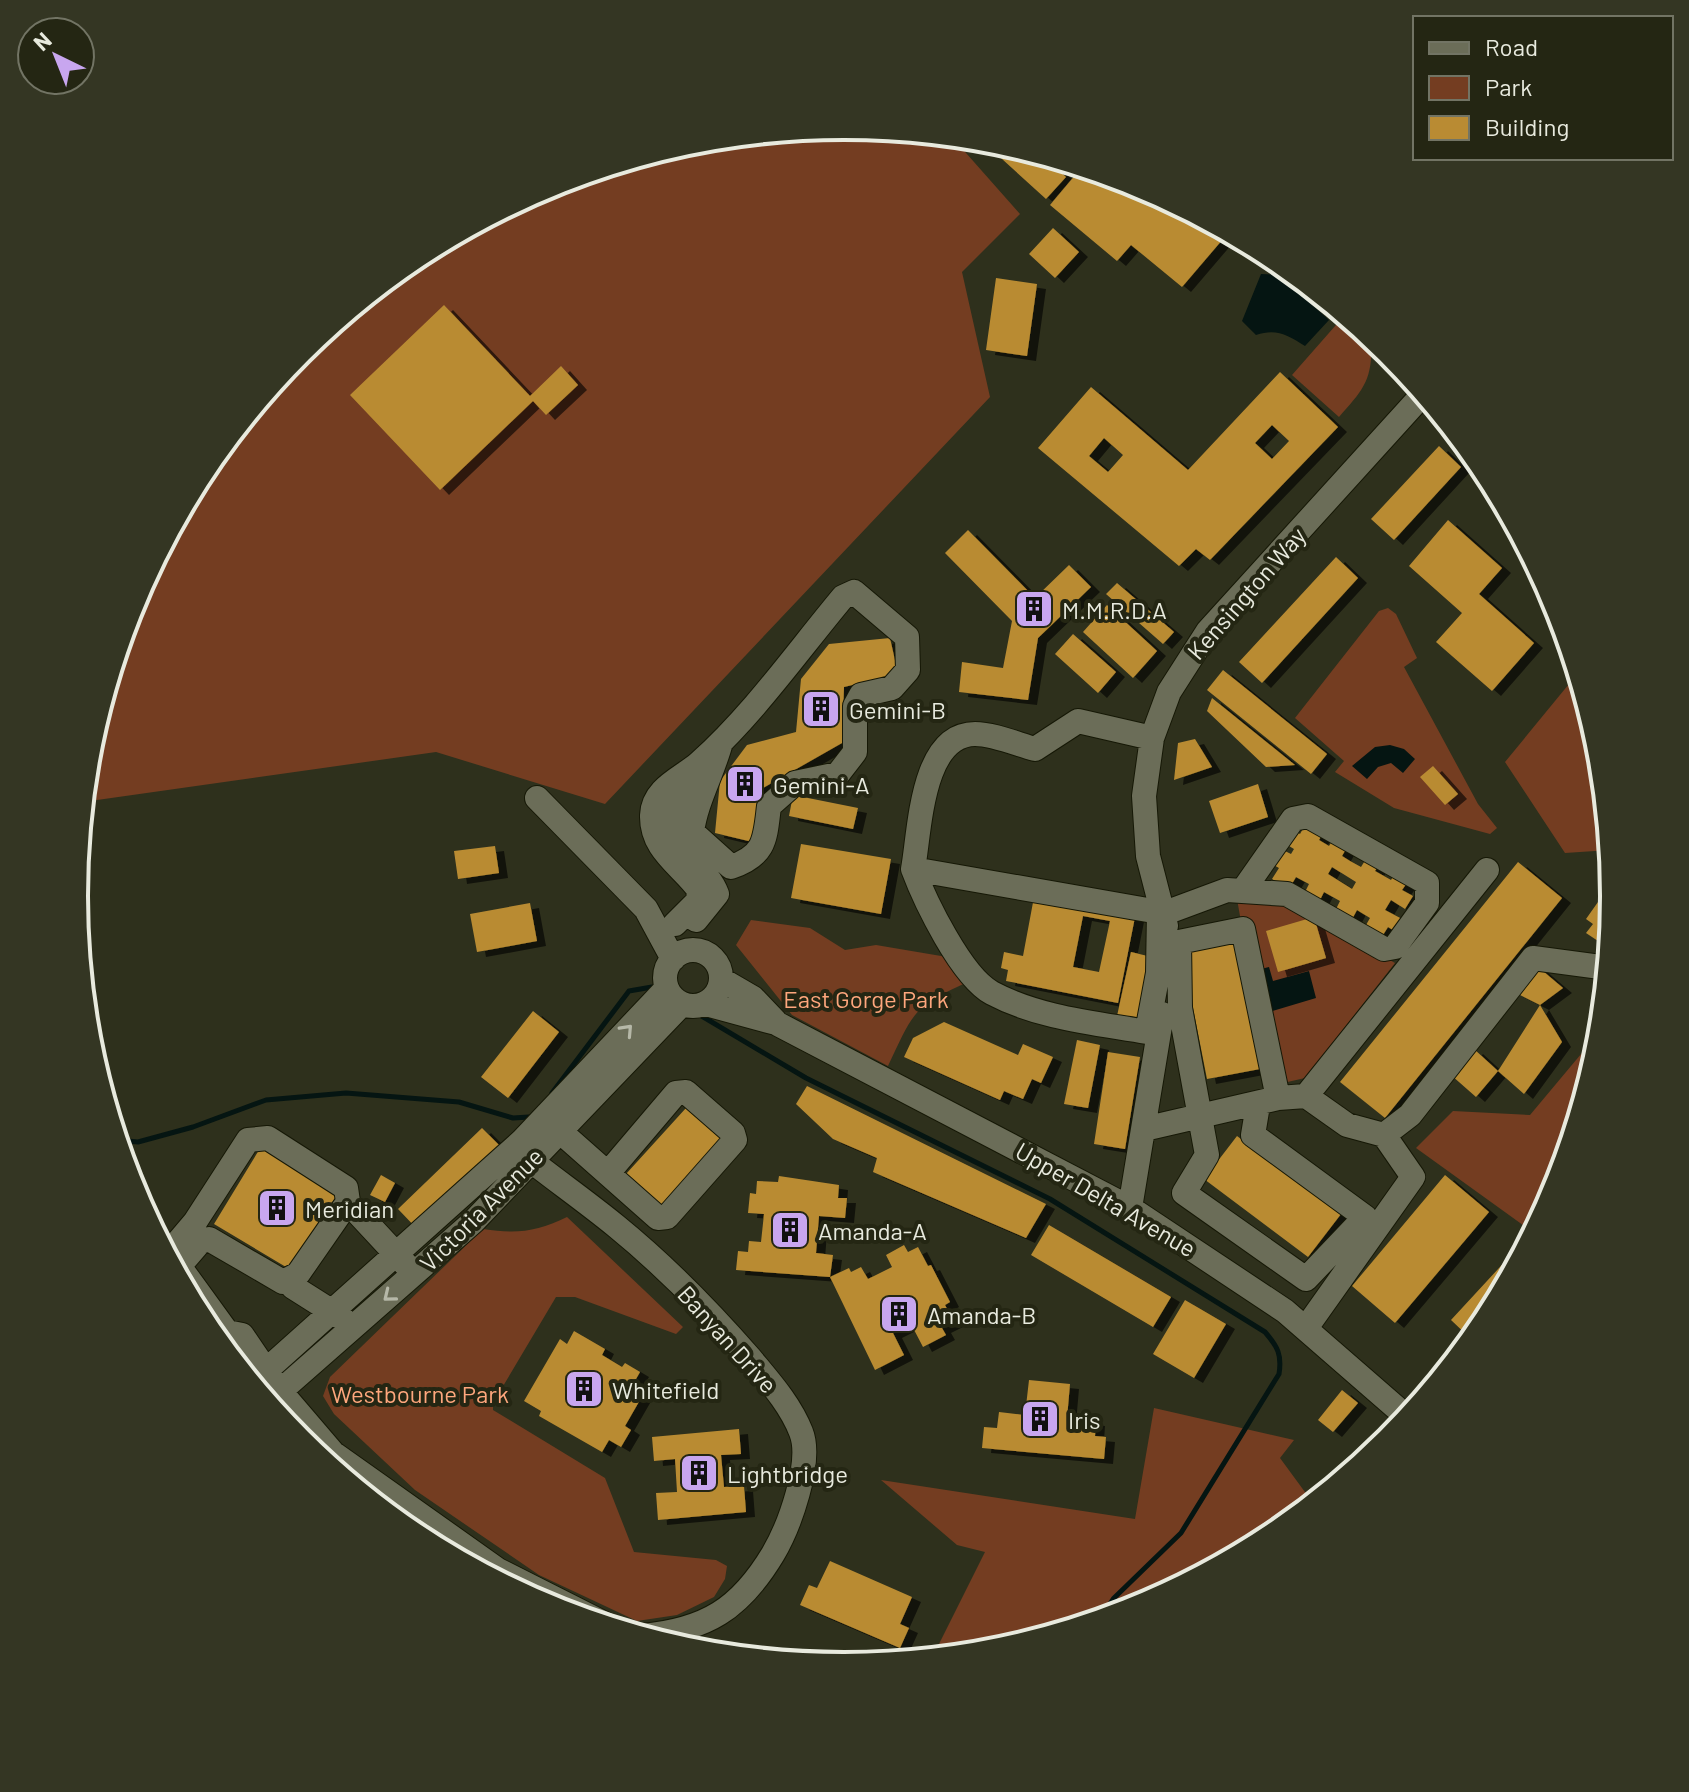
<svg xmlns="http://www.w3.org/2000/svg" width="1689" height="1792" viewBox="0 0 1689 1792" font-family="Barlow,sans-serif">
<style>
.green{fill:#743d21}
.water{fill:#051512}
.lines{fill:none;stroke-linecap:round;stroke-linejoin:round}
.stream{stroke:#051512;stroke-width:5}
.building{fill:#b98b33;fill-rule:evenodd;filter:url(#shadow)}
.minor-casing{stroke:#161806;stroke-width:26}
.minor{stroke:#6b6d58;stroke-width:24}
.oneway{stroke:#b6b8a8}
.labels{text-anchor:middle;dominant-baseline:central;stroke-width:8;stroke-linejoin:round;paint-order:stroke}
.street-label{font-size:24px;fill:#e8eade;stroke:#242613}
.poi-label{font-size:24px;fill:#e8eade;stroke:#242613;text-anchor:start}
.park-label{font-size:24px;fill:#fea77d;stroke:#242613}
.rim{fill:none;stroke:#e8eade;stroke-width:4}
</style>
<defs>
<filter id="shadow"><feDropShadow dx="9" dy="5" stdDeviation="0" flood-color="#0009"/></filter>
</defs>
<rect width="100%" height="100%" fill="#2e301c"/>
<path class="green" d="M845,126L951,136L1020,214L962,272L990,397L605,804L436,752L83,802L89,745L133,601L204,468L300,351L417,255L550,184L695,140Z
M1343,317L1371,341C1373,379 1364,389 1339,417L1292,375Z
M1388,608L1396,614L1417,658L1404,667L1478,804L1497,828L1490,834L1394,808L1335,772L1344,761L1295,718L1379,611Z
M1578,673L1600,746L1610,850L1565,853L1505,762Z
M1237,899L1286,901L1395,963L1305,1078L1270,1086Z
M751,920L810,928L845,950L876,945L947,957L968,982C913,1006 913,1013 888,1066L792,1015L736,945Z
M1602,1029L1600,1047L1556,1191L1534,1233L1416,1148L1453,1111L1530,1115Z
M567,1217L683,1327L676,1334L575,1297H556L493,1403V1410L605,1478L634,1552L716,1560L727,1566L725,1579L714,1597L677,1615L637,1621L539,1575L415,1490L334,1414L323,1396L330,1377L483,1229C516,1234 537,1232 567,1217Z
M1154,1408L1294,1440L1280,1458L1313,1503C1207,1590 1068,1645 932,1658L985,1552L957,1545L881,1480L1135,1519Z"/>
<path class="water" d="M1261,274L1279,275L1329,320L1305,346C1288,335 1276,328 1256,335L1242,321Z
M1390,745L1404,749L1415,759L1403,773L1391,763L1378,767L1367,779L1352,766L1375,747Z
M1269,967L1273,981L1309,971L1316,998L1269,1012L1257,970Z"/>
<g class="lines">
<path class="stream" d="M700,1015L806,1078L1050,1199L1265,1332C1278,1347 1282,1355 1279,1374L1181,1533L1114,1598L1099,1620
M552,1093L629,991L652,987
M117,1140L138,1142L193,1127L266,1100L346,1093L459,1102L513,1118L529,1117"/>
</g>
<path class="building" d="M980,139L1041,154L1066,177L1046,199Z
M1062,161L1140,184L1229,232L1182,287L1131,245L1117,261L1050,205L1077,173Z
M1053,228L1079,252L1055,278L1029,254Z
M996,278L1037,284L1027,356L986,350Z
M444,305L530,396L561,366L578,385L546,415L533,401L440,490L350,395Z
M1280,372L1338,427L1210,560L1196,549L1179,566L1038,448L1091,387L1188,470ZM1272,425L1289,441L1272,459L1255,443ZM1104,438L1123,455L1108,472L1089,456Z
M1442,415L1464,442L1462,443L1439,418Z
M1439,446L1461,467L1394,540L1371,519Z
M1448,520L1502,568L1479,594L1534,643L1492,691L1436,642L1462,613L1409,566Z
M968,530L1035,598L1069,565L1091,587L1038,638L1028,700L959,692L962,662L1003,668L1012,621L945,553Z
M1336,557L1358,578L1262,683L1239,662Z
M1117,583L1174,632L1163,644L1106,594Z
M1107,605L1157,651L1133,678L1083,632Z
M1073,634L1116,672L1098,693L1055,654Z
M890,638L898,674L844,687L842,743L763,788L761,844L715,833L720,781L747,745L796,732L801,679L829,644Z
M1223,670L1327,754L1311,774L1207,690Z
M1212,698L1295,765L1266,767L1207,711Z
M1195,739L1212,767L1174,780L1178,743Z
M1433,766L1458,794L1445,805L1420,777Z
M1258,784L1268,817L1220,833L1209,801Z
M793,795L858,808L853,829L789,816Z
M1305,825L1322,835L1319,840L1329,846L1332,841L1346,849L1342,856L1350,861L1361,867L1366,859L1378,866L1375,871L1391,880L1394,875L1407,883L1402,890L1413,896L1405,909L1391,900L1385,910L1404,920L1396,932L1388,927L1383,935L1366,925L1370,918L1357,910L1350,923L1334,913L1340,901L1324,892L1320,900L1305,892L1309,884L1296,877L1289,889L1272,879L1279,868L1270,863L1279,848L1291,854L1294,849L1284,843L1292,829L1300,834ZM1332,867L1356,882L1352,889L1328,874Z
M801,844L891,859L881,914L791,898Z
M495,846L499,873L458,879L454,851Z
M1518,862L1562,898L1385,1118L1340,1082Z
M1614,890L1615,896L1610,949L1586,933L1593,924L1586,919L1598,902L1603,906Z
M1034,897L1135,917L1118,1003L1006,981L1008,970L1001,968L1004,952L1023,956ZM1083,916L1110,921L1099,972L1073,967Z
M530,903L537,941L477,952L470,914Z
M1314,917L1326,958L1278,972L1266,931Z
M1235,941L1260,1069L1207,1079L1182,952Z
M1131,952L1156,958L1142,1021L1117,1016Z
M1537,966L1563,988L1540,1005L1514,992Z
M1540,1005L1562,1042L1524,1094L1498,1071Z
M533,1011L559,1032L508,1098L481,1077Z
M944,1022L1018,1055L1023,1044L1053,1057L1041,1083L1032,1079L1023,1099L1004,1091L1000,1100L904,1057L913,1038Z
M1077,1040L1100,1045L1088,1108L1064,1104Z
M1474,1049L1498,1071L1476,1097L1451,1075Z
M1108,1052L1140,1057L1125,1149L1094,1144Z
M807,1086L1046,1204L1026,1238L873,1172L877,1158L833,1139L796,1104Z
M686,1108L722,1140L662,1207L626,1174Z
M482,1128L504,1150L420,1232L398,1209Z
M1237,1136L1341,1214L1308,1257L1204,1179Z
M262,1145L339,1191L291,1270L214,1224Z
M381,1175L395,1183L385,1202L370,1195Z
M1445,1175L1489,1212L1395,1323L1352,1286Z
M779,1176L839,1185L838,1198H847L845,1218L819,1216L816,1253L833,1255L830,1277L736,1270L738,1251L748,1252L749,1241L761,1242L764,1214L748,1213L750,1193L756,1194L757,1181L778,1182Z
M1049,1225L1171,1297L1153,1327L1031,1255Z
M904,1245L908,1252L918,1247L928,1266L931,1265L950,1302L945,1305L954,1322L942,1328L946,1335L923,1347L911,1324L893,1333L904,1355L875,1370L830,1277L849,1268L851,1272L861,1267L868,1279L892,1267L886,1255Z
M1511,1255L1518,1262L1485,1324L1471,1339L1451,1320Z
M1185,1300L1226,1324L1194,1378L1153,1354Z
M574,1331L605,1349L602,1355L622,1367L625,1363L640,1372L632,1386L644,1393L625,1426L631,1430L621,1447L609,1440L602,1452L539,1416L541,1411L524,1401L560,1339L567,1344Z
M1029,1380L1070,1384L1067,1418L1096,1421L1095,1436L1106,1437L1104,1459L982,1448L984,1427L997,1428L999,1412L1025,1415Z
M1342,1390L1358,1403L1333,1432L1318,1420Z
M739,1429L741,1454L721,1455L724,1487L744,1486L746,1512L658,1520L656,1493L677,1492L675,1459L654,1461L652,1437Z
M1365,1446L1373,1454L1328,1491L1327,1490Z
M830,1561L912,1597L900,1624L909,1628L900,1648L800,1605L809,1585L817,1588Z"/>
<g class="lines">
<g class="minor-casing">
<path id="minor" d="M693,771L669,822C675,855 706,865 717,894L696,920
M537,798L646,909L673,959
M913,869C925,901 961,976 992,993C1039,1018 1095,1023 1147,1032L1158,973L1159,912L913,869C920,831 921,734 975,734C993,734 1017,744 1035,749L1078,721L1152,738
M1165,913L1227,890L1287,894L1384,949L1395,947L1427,903V883L1308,816L1293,819L1244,889
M675,924L698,901L699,890C681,865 651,850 652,815C653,788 682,778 699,763C753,715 797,652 843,597L854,592L907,637L908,670L892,688L861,695L855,706V752L838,774L795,783L769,806C765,839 766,855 731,867L692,832C696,801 713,773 721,742
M1166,926L1148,856L1144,796L1152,738L1169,692L1208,631L1424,393
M665 978a28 28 0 1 1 56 0a28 28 0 1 1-56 0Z
M722,980L753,998L775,1021
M706,1004L776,1023L1130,1208L1285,1311L1408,1418
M1306,1096L1347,1125L1384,1135L1410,1115L1533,958L1608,968
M1258,1105L1253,1135L1365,1217L1306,1279L1184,1193L1207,1155L1180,1008L1179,942L1243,929L1278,1098
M546,1119L658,1218L667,1217L735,1140L733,1133L686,1092L676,1093L608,1173
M1144,1129L1278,1098L1306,1096L1487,870
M515,1148C548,1175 583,1199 616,1226C664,1265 709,1311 750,1358C769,1381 790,1404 801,1432C813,1462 789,1527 773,1554C740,1609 706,1630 642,1636
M1130,1208L1162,1014
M355,1210L408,1267
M169,1252L227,1332L242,1335L280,1391L333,1453L498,1570L607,1625
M167,1255L195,1222L248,1140L268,1138L346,1188L348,1202L298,1274L283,1282L209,1239L200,1242L175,1271
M293,1287L342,1318
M1306,1328L1413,1177L1384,1135
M227,1332L225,1346L237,1364
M252,1383L522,1141L666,989
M269,1401L474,1221L682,1004"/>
</g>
<use href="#minor" class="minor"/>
</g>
<defs><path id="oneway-chevron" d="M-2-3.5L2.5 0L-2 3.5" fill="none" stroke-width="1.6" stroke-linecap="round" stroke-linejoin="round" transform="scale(2)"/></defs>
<g class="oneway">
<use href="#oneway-chevron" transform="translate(627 1030) rotate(-47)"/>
<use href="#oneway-chevron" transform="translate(389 1296) rotate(141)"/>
</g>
<defs>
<g id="building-square" transform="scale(2)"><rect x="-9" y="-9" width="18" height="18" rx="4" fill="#c8a6ef" stroke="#242613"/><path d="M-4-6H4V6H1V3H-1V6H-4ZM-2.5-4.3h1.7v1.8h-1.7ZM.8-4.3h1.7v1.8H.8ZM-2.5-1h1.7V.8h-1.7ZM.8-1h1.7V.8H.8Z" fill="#111"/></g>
</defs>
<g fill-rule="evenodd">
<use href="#building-square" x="1034" y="609"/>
<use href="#building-square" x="821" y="709"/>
<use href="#building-square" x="745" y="784"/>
<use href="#building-square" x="277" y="1208"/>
<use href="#building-square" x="790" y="1230"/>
<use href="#building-square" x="899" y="1314"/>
<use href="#building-square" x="584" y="1389"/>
<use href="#building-square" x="1040" y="1419"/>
<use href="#building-square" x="699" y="1473"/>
</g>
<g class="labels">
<g class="street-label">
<text transform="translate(1246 593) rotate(-49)">Kensington Way</text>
<text transform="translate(1106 1199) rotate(30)">Upper Delta Avenue</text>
<text transform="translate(481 1209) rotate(-45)">Victoria Avenue</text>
<text transform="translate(728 1339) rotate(48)">Banyan Drive</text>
</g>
<g class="poi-label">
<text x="1062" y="609">M.M.R.D.A</text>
<text x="849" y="709">Gemini-B</text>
<text x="773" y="784">Gemini-A</text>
<text x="305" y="1208">Meridian</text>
<text x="818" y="1230">Amanda-A</text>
<text x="927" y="1314">Amanda-B</text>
<text x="612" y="1389">Whitefield</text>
<text x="1068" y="1419">Iris</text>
<text x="727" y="1473">Lightbridge</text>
</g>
<g class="park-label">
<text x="866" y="998">East Gorge Park</text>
<text x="420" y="1393">Westbourne Park</text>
</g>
</g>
<path d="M0 0H1689V1792H0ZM88 896a756 756 0 1 1 1512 0a756 756 0 1 1-1512 0Z" fill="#343623" fill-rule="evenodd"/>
<path class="rim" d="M88 896a756 756 0 1 1 1512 0a756 756 0 1 1-1512 0Z"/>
<rect x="1413" y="16" width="260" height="144" fill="#242613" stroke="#727464" stroke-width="2"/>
<rect x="1429" y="42" width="40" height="12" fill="#6b6d58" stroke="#727464" stroke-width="2"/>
<text x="1485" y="56" font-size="24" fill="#e8eade">Road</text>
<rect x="1429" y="76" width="40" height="24" fill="#743d21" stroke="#727464" stroke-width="2"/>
<text x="1485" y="96" font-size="24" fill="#e8eade">Park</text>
<rect x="1429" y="116" width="40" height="24" fill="#b98b33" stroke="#727464" stroke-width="2"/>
<text x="1485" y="136" font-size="24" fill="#e8eade">Building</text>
<g transform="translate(56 56) rotate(317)"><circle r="38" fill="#242613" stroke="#727464" stroke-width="2"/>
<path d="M0-6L14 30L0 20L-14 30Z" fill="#c8a6ef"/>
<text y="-12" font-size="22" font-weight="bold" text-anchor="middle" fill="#e8eade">N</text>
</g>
</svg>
